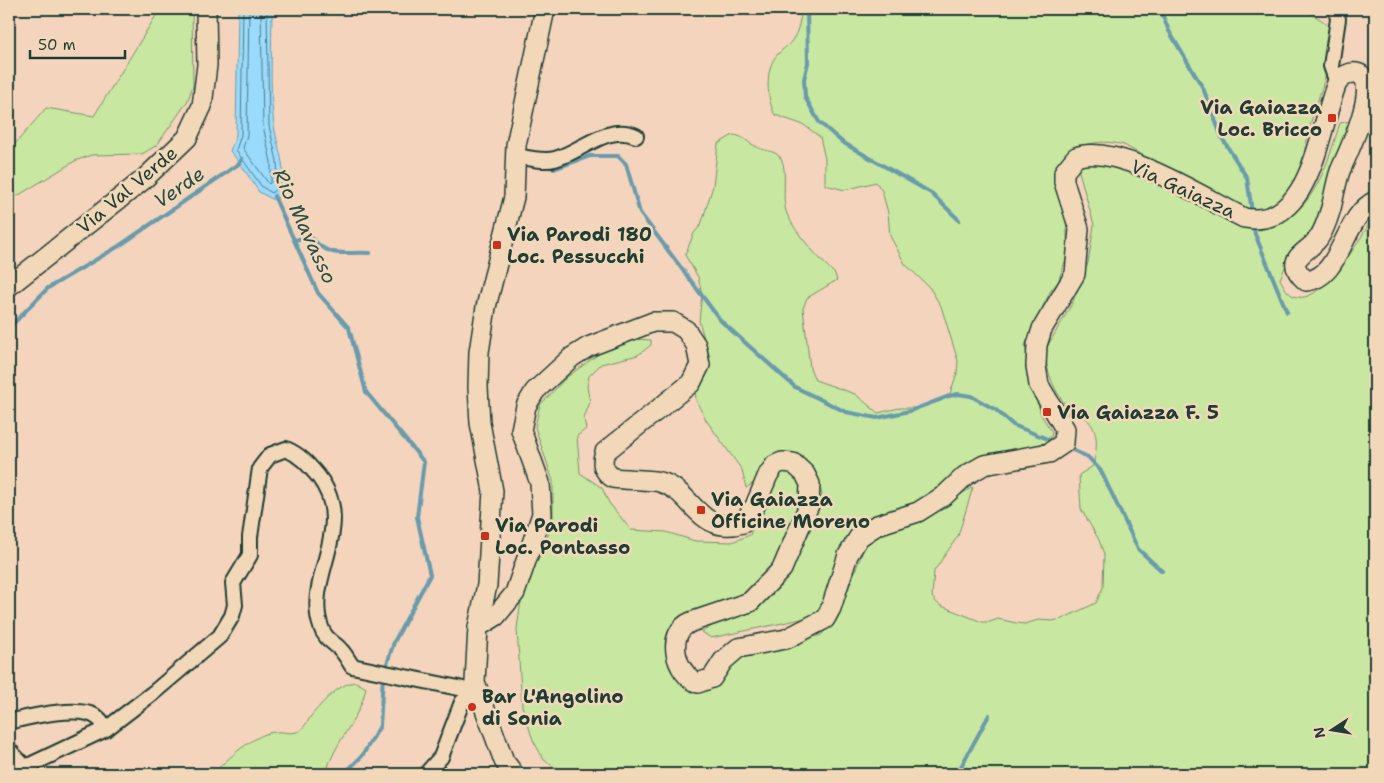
<svg xmlns="http://www.w3.org/2000/svg" width="1384" height="783" viewBox="0 0 1384 783" font-family="'Shantell Sans',sans-serif">
<style>
.green{fill:#c8e7a0;stroke:#74926a}
.water{fill:#9adafc;stroke:#699bac}
.lines{fill:none;stroke-linecap:round;stroke-linejoin:round}
.shore{stroke:#507c84;stroke-width:1}
.stream{stroke:#699bac;stroke-width:4}
.street-casing{stroke:#1f3d34;stroke-width:18}
.secondary-casing{stroke:#1f3d34;stroke-width:22}
.street{stroke:#f2d8b9;stroke-width:14}
.secondary{stroke:#f2d8b9;stroke-width:19}
.poi-dot{fill:#c8321e;stroke:#f2d8b9;stroke-width:2}
.labels{text-anchor:middle;dominant-baseline:central;stroke-width:5;stroke-linejoin:round;paint-order:stroke}
.poi-label{font-size:19px;font-weight:bold;fill:#1f3d34;stroke:#f2d8b9;text-anchor:start}
.street-label{font-size:19px;fill:#1f3d34;stroke:#f2d8b9}
.water-label{font-size:20px;font-style:italic;fill:#2b4d48;stroke:#f2d8b9}
</style>
<rect width="100%" height="100%" fill="#f4d4bc"/>
<filter id="ink" filterUnits="userSpaceOnUse"><feTurbulence type="fractalNoise" baseFrequency=".02" numOctaves="2"/><feDisplacementMap in="SourceGraphic" scale="10" xChannelSelector="R" yChannelSelector="G"/><feConvolveMatrix kernelMatrix="1 2 1 2 8 2 1 2 1" color-interpolation-filters="sRGB"/></filter>
<g filter="url(#ink)">
<path class="green" d="M160,9H192L193,86L187,102L157,145L142,154L91,155L75,161L9,201V151L46,108L94,116Z
M802,9H1306C1312,17 1324,18 1329,28C1338,51 1317,99 1311,122C1306,141 1303,163 1295,182C1292,191 1279,200 1272,208L1241,210L1124,145C1105,140 1092,142 1073,149L1066,218L1068,253L1058,282L1051,290L1025,345L1030,374L1041,415L1052,432L1050,442L955,474L913,506L840,553L821,608L811,617L711,638L702,632L782,583L809,533L822,494L815,473L809,464L802,456L787,453L758,474L755,482L746,488L742,470L706,420L696,400L695,389L710,358L699,321L702,294L698,277L685,255L694,233L701,225L713,186L718,144L733,135C744,136 748,143 757,147C763,151 772,150 778,155C790,164 780,199 787,214C797,236 819,258 835,274L837,280L807,298L803,308L810,368L815,380L855,394L878,413L899,408H920L941,401L950,394L957,373L958,361L941,306L929,287L905,264L890,236L888,213L882,191L876,182L845,190L825,185V159L820,137L804,125L775,115C767,101 764,69 777,55C782,49 789,46 793,39C799,30 800,19 802,9Z
M1355,120L1317,223L1289,258L1280,279C1282,283 1285,289 1288,292C1315,319 1361,237 1371,221L1375,219V774H573L554,767L544,760L533,740L522,706L517,629L521,600L553,523V481L535,427L540,405L567,377L607,348L633,339L651,340V345L638,355L601,364L589,376L587,387L590,402L584,418L586,429L577,436L580,473L602,488L609,503L631,530L666,532L695,541L732,542L750,535C758,516 766,477 787,470L800,477L805,490L780,567L754,590L729,603L687,613L673,626L674,662L703,691L718,686L739,657L821,635L836,620L868,538L883,529L916,521L973,487L958,536L934,571L932,597L939,605L982,622H990L998,619L1016,623L1025,624L1038,620L1052,621L1062,619L1096,603L1103,587L1104,554L1099,540L1081,509L1079,475L1093,466C1097,448 1100,432 1086,418C1081,414 1074,413 1069,409C1054,392 1048,374 1044,352L1072,304L1088,263L1094,225L1078,168L1081,161L1145,172L1236,221L1260,230C1270,225 1283,222 1292,215C1320,194 1330,154 1340,123Z
M356,682L366,688C360,720 333,743 326,774H213C226,760 256,732 276,732C284,731 291,735 299,731C303,729 308,721 311,716C321,704 339,683 356,682Z"/>
<path class="water" d="M238,9H272C272,46 269,89 274,125C278,154 291,172 276,201L259,192L240,163L230,151L236,135Z"/>
<g class="lines">
<path class="shore" d="M243,9L241,135L236,150L262,187L272,193L278,185L277,161L269,126L267,9
M249,9L247,135L243,148L269,184L271,182V162L263,126L261,9"/>
<path class="stream" d="M807,9L808,63L804,79L805,97L819,122L842,142L931,193L959,220
M1160,9L1169,31L1203,88L1222,138L1247,178L1252,212
M541,166L556,168L590,156H618L626,164L640,213L721,321L795,387L846,412L877,418L910,411L949,396L958,394L971,396L996,410L1013,425L1055,442
M274,196L318,293L349,328L366,392L424,462L417,517L430,575L394,642L385,670
M1253,224L1255,234L1287,312
M294,240L311,237C331,260 343,251 370,253
M9,328L48,288L119,246L240,163L242,159
M1068,448L1088,457L1101,471L1138,549L1162,571
M344,774L362,756L380,726L383,676
M957,774L989,715"/>
<g class="street-casing">
<path id="street" d="M1336,9L1338,19L1331,66L1337,83
M516,156C527,158 543,162 555,159C581,152 608,123 636,136
M9,722C28,717 84,703 99,719C102,721 104,726 106,729
M9,750L25,767
M11,774L106,729L153,693L220,636L232,616L235,605L233,583L250,555V537L260,468L270,455L286,449C300,455 308,464 318,476C358,527 303,578 321,627C324,637 331,641 338,647C344,652 348,660 352,666L478,692
M426,774L441,757L462,702L478,692"/>
</g>
<g class="secondary-casing">
<path id="secondary" d="M9,286L143,180L187,138L202,106L207,65L206,9
M478,627L496,616L515,593L542,514L540,483L521,430L526,406L535,391L572,357L588,347L653,322H673L686,330L696,345L700,365L691,383L605,452C601,463 603,471 613,478C628,480 645,479 660,482C694,491 697,536 743,523L755,506L768,475L775,465L782,462L793,463L805,474L810,484L809,505L782,569L750,602L691,622C665,633 675,674 698,683L712,678L723,661L738,648L786,639L825,619L831,608L848,555L859,537L877,525L918,512L945,495L965,476L984,465L1049,453L1064,443L1065,429L1039,385L1036,366L1037,345L1042,329L1075,274L1079,229L1064,182V172L1076,157C1117,142 1206,199 1244,218C1312,230 1319,127 1337,83C1342,77 1348,72 1356,73C1384,77 1348,153 1340,171C1336,183 1334,196 1331,208C1328,218 1324,232 1317,240C1306,254 1282,259 1306,281C1342,278 1343,216 1375,201
M514,774L504,761L475,682L478,627L487,585L493,491L480,423L478,387L479,352L486,307L514,197L516,145L545,9"/>
</g>
<use href="#street" class="street"/>
<use href="#secondary" class="secondary"/>
</g>
</g>
<g class="poi-dot">
<rect x="1327" y="113" width="10" height="10" rx="2.5"/>
<rect x="492" y="240" width="10" height="10" rx="2.5"/>
<rect x="1042" y="407" width="10" height="10" rx="2.5"/>
<rect x="696" y="505" width="10" height="10" rx="2.5"/>
<rect x="480" y="531" width="10" height="10" rx="2.5"/>
<circle cx="472" cy="707" r="5"/>
</g>
<g class="labels">
<g class="poi-label">
<text x="1322" y="107" text-anchor="end">Via Gaiazza<tspan x="1322" dy="22">Loc. Bricco</tspan></text>
<text x="507" y="234">Via Parodi 180<tspan x="507" dy="22">Loc. Pessucchi</tspan></text>
<text x="1057" y="412">Via Gaiazza F. 5</text>
<text x="711" y="499">Via Gaiazza<tspan x="711" dy="22">Officine Moreno</tspan></text>
<text x="495" y="525">Via Parodi<tspan x="495" dy="22">Loc. Pontasso</tspan></text>
<text x="482" y="696">Bar L'Angolino<tspan x="482" dy="22">di Sonia</tspan></text>
</g>
<g class="street-label">
<text transform="translate(1183 189) rotate(25)">Via Gaiazza</text>
<text transform="translate(127 190) rotate(-40)">Via Val Verde</text>
</g>
<g class="water-label">
<text transform="translate(179 187) rotate(-35)">Verde</text>
<text transform="translate(305 226) rotate(65)">Rio Mavasso</text>
</g>
</g>
<rect width="1384" height="783" fill="none" stroke="#f2d8b9" stroke-width="30"/>
<rect x="15" y="15" width="1354" height="753" fill="none" stroke="#1f3d34" stroke-width="2" filter="url(#ink)"/>
<g transform="translate(1332 730) rotate(258)" stroke="#f2d8b9" stroke-width="4" paint-order="stroke">
<path d="M0-4L9 19L0 12L-9 19Z" fill="#1f3d34"/>
<text y="-8" font-size="14" font-weight="bold" text-anchor="middle" fill="#1f3d34">N</text>
</g>
<path d="M30 50v8h95v-8" fill="none" stroke="#1f3d34" stroke-width="2.5"/>
<text x="38" y="50" font-size="15" fill="#1f3d34" stroke="#f2d8b9" stroke-width="4" paint-order="stroke">50 m</text>
</svg>
